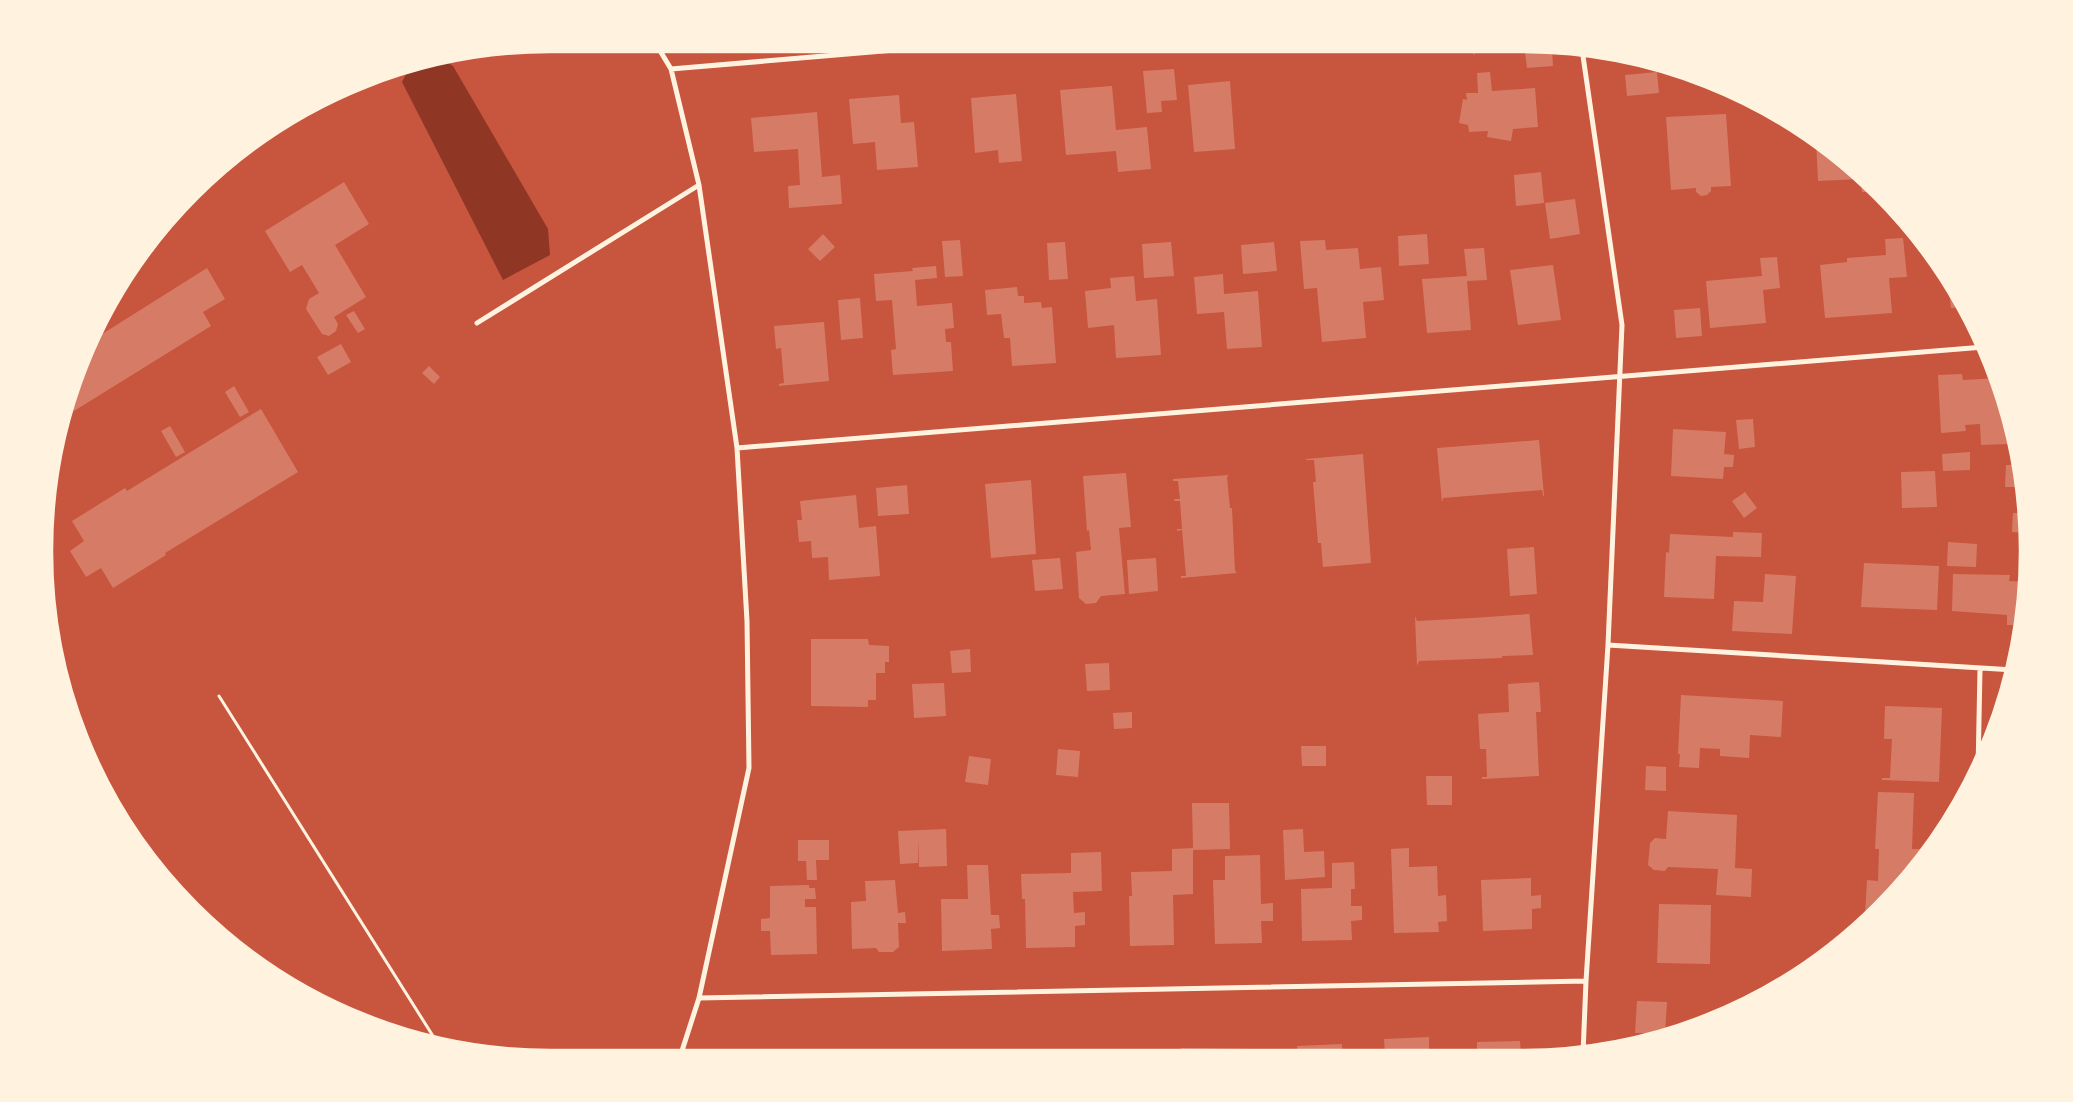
<svg xmlns="http://www.w3.org/2000/svg" width="2073" height="1102" viewBox="0 0 2073 1102" font-family="Lato,sans-serif">
<style>
.water{fill:#8f3625}
.building{fill:#d67c66}
.lines{fill:none;stroke-linecap:round;stroke-linejoin:round}
.path{stroke:#fff3e0;stroke-width:3}
.minor{stroke:#fff3e0;stroke-width:5}
.rim{fill:none;stroke:#fff3e0;stroke-width:2.5}
</style>
<rect width="100%" height="100%" fill="#c8553d"/>
<path class="water" d="M439,57L453,66L548,229L550,255L503,280L402,82L409,68Z"/>
<path class="building" d="M1472,45H1517V46L1475,52L1474,56Z
M1552,50L1553,66L1527,68L1525,52Z
M1174,69L1177,100L1161,101L1162,112L1147,113L1143,71Z
M1490,72L1492,91L1535,88L1538,127L1513,129L1511,141L1487,137L1488,131L1469,132L1468,125L1459,123L1463,99L1467,100L1466,93H1478L1477,73Z
M1657,72L1659,93L1627,96L1625,75Z
M1230,81L1235,149L1194,152L1188,85Z
M1112,86L1116,130L1147,127L1151,169L1118,172L1116,151L1066,155L1060,90Z
M1016,94L1022,161L999,163L998,150L975,153L971,98Z
M899,95L901,123L914,122L918,167L877,170L875,142L853,144L849,99Z
M817,112L822,177L840,175L842,204L789,208L788,186L800,185L798,149L754,152L751,118Z
M1726,114L1731,186L1711,187V191L1707,195L1701,196L1696,192V188L1671,190L1666,117Z
M1816,139L1831,149L1877,192H1862L1860,179L1818,181Z
M1541,172L1544,203L1516,206L1514,175Z
M344,182L369,224L335,245L366,297L334,317L338,324L336,331L329,336L322,334L306,309L309,299L319,293L302,265L290,272L265,231Z
M1575,199L1580,234L1550,239L1545,203Z
M823,234L835,247L820,261L808,249Z
M1427,234L1429,264L1399,266L1398,236Z
M1903,238L1907,277L1889,278L1892,313L1825,318L1820,265L1847,262V258L1886,255L1885,239Z
M960,240L963,276L945,277L942,241Z
M1325,240L1326,250L1358,248L1360,269L1381,267L1384,300L1363,302L1366,338L1322,342L1317,288L1304,289L1300,241Z
M1065,242L1068,279L1049,280L1047,243Z
M1171,242L1174,276L1144,278L1142,244Z
M1274,242L1277,271L1243,274L1241,245Z
M1484,248L1487,280L1467,281L1471,330L1427,333L1422,279L1467,276L1464,249Z
M1777,257L1780,288L1763,290L1766,323L1710,328L1706,281L1762,276L1760,258Z
M1553,265L1561,320L1518,325L1510,270Z
M936,266L937,278L915,280L917,306L952,303L954,328L945,329L946,342H951L953,371L893,375L891,350L896,349L892,300L876,301L874,274L913,271L912,268Z
M207,268L225,299L203,312L211,326L74,411L68,400L82,357L91,341Z
M1223,274L1224,294L1258,291L1262,347L1227,349L1224,312L1197,314L1194,277Z
M1134,276L1136,301L1157,299L1161,355L1116,358L1114,325L1088,328L1085,291L1111,288L1110,278Z
M1948,279L1961,298L1966,307L1951,308Z
M1017,287L1018,296H1024V303L1041,302L1042,308L1052,307L1056,363L1012,366L1010,338H1004L1001,314L987,315L985,290Z
M860,298L863,338L841,340L838,300Z
M1700,308L1702,336L1676,338L1674,310Z
M354,311L365,329L358,333L346,315Z
M824,322L829,381L779,386V384L784,383L781,348L776,349L774,326Z
M341,344L351,362L328,375L317,357Z
M429,366L440,377L434,384L422,373Z
M1962,374L1963,380L1998,378L2002,388L2010,420V423H2008L2009,444L1981,445L1980,424L1965,425L1966,431L1941,433L1938,375Z
M234,386L249,412L240,417L225,392Z
M261,409L298,472L165,553L166,555L113,588L101,568L86,577L70,551L84,541L72,521L125,488L127,491Z
M1753,419L1755,447L1739,449L1736,420Z
M170,426L185,452L176,457L161,431Z
M1673,429L1726,432L1724,454L1734,455L1733,467H1724L1723,479L1671,476Z
M1539,440L1544,496H1543L1542,490L1443,498L1442,503L1437,448Z
M1970,452V470L1943,471L1942,454Z
M1363,454L1371,563L1323,567L1321,543H1318L1313,482H1316L1314,460H1306V459Z
M2006,465H2020L2025,487H2005Z
M1935,471L1937,507L1902,508L1901,472Z
M1126,473L1131,527L1119,528L1125,594L1101,596L1096,603L1086,604L1079,598L1076,552L1091,550L1089,530L1087,531L1083,476Z
M1229,475L1227,477L1230,508H1232L1235,571L1237,573L1181,578V576H1186L1182,530L1177,531V529H1182L1180,501H1175L1174,499H1180L1178,481H1173V479Z
M1031,480L1036,554L991,558L985,484Z
M907,485L909,514L878,516L876,488Z
M1745,492L1757,508L1744,518L1732,501Z
M856,495L859,528L876,526L880,576L829,580L828,557L812,558L811,541L799,542L797,520H802L800,501Z
M2013,513H2026V533L2012,532Z
M1733,532L1762,533L1761,557L1716,556L1714,599L1664,597L1666,552L1669,553L1670,534L1733,537Z
M1948,542L1977,544L1976,567L1947,566Z
M1534,547L1537,594L1510,596L1507,549Z
M1060,558L1063,589L1035,591L1032,560Z
M1156,558L1158,591L1129,594L1127,560Z
M1864,563L1939,566L1937,610L1861,607Z
M1765,574L1796,576L1792,634L1732,631L1734,601L1763,602Z
M1953,574L2010,575L2009,581L2028,582L2021,625H2007V615L1952,611Z
M1529,610L1533,655L1502,656V658L1419,661L1417,666L1415,616L1417,621L1473,618L1529,614Z
M811,639H868L869,645L889,646V662H885V673H876V700H868V707L811,706Z
M970,649L971,672L952,673L950,651Z
M1109,663L1110,690L1087,691L1085,664Z
M1539,682L1541,712H1536L1539,776L1482,779V777H1487L1486,749H1480L1478,714L1509,712L1508,684Z
M944,683L946,716L914,718L912,684Z
M1681,695L1783,701L1781,737L1750,735L1749,758L1720,756V749L1700,748L1699,768L1679,767L1680,754H1678Z
M1885,706L1942,708L1939,782L1882,780V778H1890L1892,739H1884Z
M1132,712V728L1114,729L1113,713Z
M1301,746H1326V766H1302Z
M1058,749L1080,751L1078,777L1056,775Z
M969,756L991,759L988,785L965,782Z
M1646,766L1666,767V791L1645,790Z
M1426,776H1452V805H1427Z
M1878,792L1914,793L1912,849H1927L1903,886L1869,916L1865,915L1867,880L1878,881L1879,849H1875Z
M1192,803H1229L1230,849L1193,850V894L1173,895L1174,945L1130,946L1129,896H1132L1131,872L1172,871V849L1193,848Z
M1668,811L1737,815L1735,868L1752,869L1751,897L1716,895L1718,869L1668,867L1665,871L1654,870L1648,865L1650,843L1655,838L1666,839Z
M946,829L947,866L919,867L918,838V863L900,864L898,831Z
M1303,829L1304,852L1324,851L1325,877L1285,880L1283,830Z
M798,840H829V860H816L817,880H807L806,861H798Z
M1409,848V867L1437,866L1438,896L1446,895L1447,921L1438,922L1439,932L1394,933L1391,849Z
M1101,852L1102,891L1073,892L1074,913L1085,912V925L1075,926V947L1026,948L1025,899H1022L1021,874L1071,873V853Z
M1260,855L1261,904L1273,903V921H1261L1262,943L1215,944L1213,880H1225V856Z
M1354,862L1355,889H1351V906H1362V920L1351,921L1352,940L1302,941L1301,889L1332,888V863Z
M967,865H988L991,915H999L1000,928L991,929L992,949L942,951L941,899H968Z
M1531,878V896L1541,895V908L1532,909V929L1483,931L1481,880Z
M895,880L898,913L905,912L906,923H898L899,947L893,952H879L876,948L852,949L851,902L866,901L865,881Z
M809,885V888H815L816,899H805V907H816L817,954L771,955L770,931H761V919L770,918V886Z
M1659,904L1711,905L1710,964L1657,963Z
M1637,1001L1667,1002L1665,1033H1635Z
M1429,1037V1054H1385L1384,1039Z
M1520,1041L1521,1054H1477V1042Z
M1342,1044V1055H1298L1297,1046Z
M1181,1048L1249,1049V1055H1180Z
M1156,1049V1055H1106V1050Z
M1059,1052V1056H1012L1011,1053Z"/>
<g class="lines">
<path class="path" d="M219,696L438,1044"/>
<path class="minor" d="M656,44L671,69L699,185L737,448L747,621L749,768L699,998L680,1057
M1582,49L1622,325L1608,645L1586,981L1583,1054
M671,69L966,44
M477,323L699,185
M737,448L1984,347
M1608,645L2014,670
M1978,771L1980,669
M699,998L1586,981"/>
</g>
<path d="M0 0H2073V1102H0ZM550 52H1522A498 498 0 0 1 2020 550V552A498 498 0 0 1 1522 1050H550A498 498 0 0 1 52 552V550A498 498 0 0 1 550 52Z" fill="#fff3e0" fill-rule="evenodd"/>
<path class="rim" d="M550 52H1522A498 498 0 0 1 2020 550V552A498 498 0 0 1 1522 1050H550A498 498 0 0 1 52 552V550A498 498 0 0 1 550 52Z"/>
</svg>
